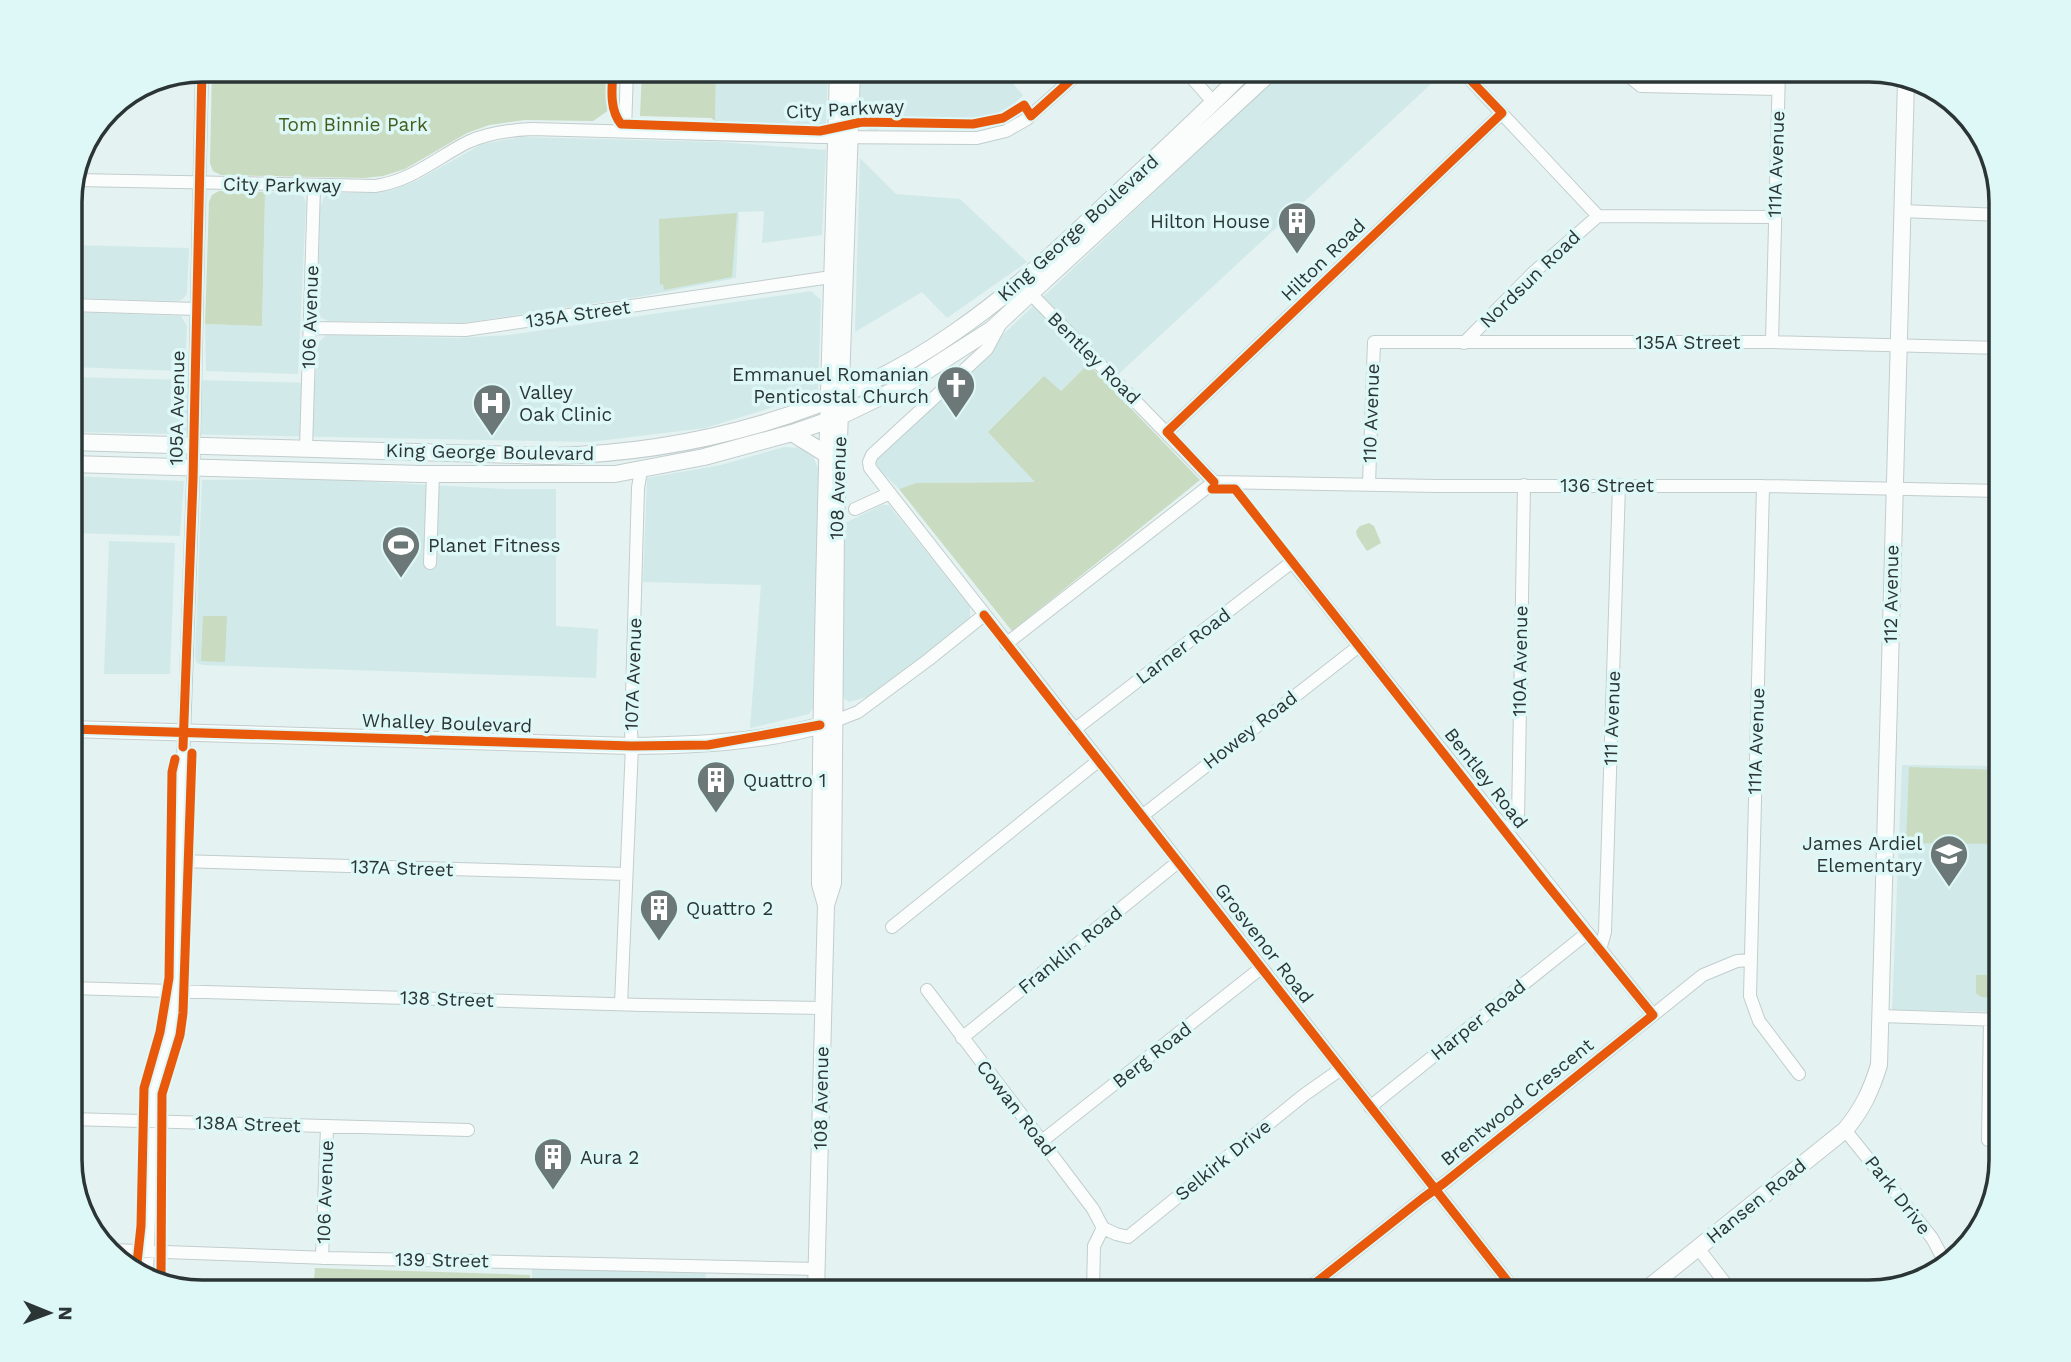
<svg xmlns="http://www.w3.org/2000/svg" width="2071" height="1362" viewBox="0 0 2071 1362" font-family="'Work Sans',sans-serif">
<style>
.built{fill:#d1eae9}
.green{fill:#c9dbc1}
.lines{fill:none;stroke-linecap:round;stroke-linejoin:round}
.minor-casing{stroke:#c2cdcc;stroke-width:14}
.major-casing{stroke:#c2cdcc;stroke-width:18}
.minor{stroke:#fbfdfd;stroke-width:12}
.major{stroke:#fbfdfd;stroke-width:16}
.cycleway-casing{stroke:#def8f7;stroke-width:13}
.cycleway{stroke:#e8590c;stroke-width:9}
.labels{text-anchor:middle;dominant-baseline:central;stroke-width:7;stroke-linejoin:round;paint-order:stroke}
.street-label{font-size:19px;fill:#2b3535;stroke:#def8f7}
.park-label{font-size:19px;fill:#445c1c;stroke:#def8f7}
.poi-label{font-size:19px;fill:#2b3535;stroke:#def8f7;text-anchor:start}
.rim{fill:none;stroke:#2b3535;stroke-width:3.5}
</style>
<rect width="100%" height="100%" fill="#e4f2f1"/>
<path class="built" d="M716,70H828L826,125L715,121Z
M863,70H1001L1023,95L1016,102L1020,112L1018,117L1001,124L995,123L972,128L885,127L877,130H869L862,125L859,115L860,86L863,81Z
M1284,70H1446L1108,384L1088,364L1061,391L988,432L1036,482L916,483L899,489L875,466L874,456Z
M522,137L719,142L826,150L822,235L762,243L764,211L739,212L736,278L644,296L463,323L328,321L321,318L318,310L320,206L325,196L333,193H368L393,190L418,180L482,144Z
M860,158L896,194L960,199L1027,262L947,318L922,292L855,332Z
M265,192L297,193L304,197L306,204L298,374L206,371L205,324L262,326Z
M70,245L189,248L187,294L182,300L177,301L70,298Z
M811,291L821,300L818,390L764,410L705,428L590,442L70,432V377L315,383L317,344L326,335L457,338L509,335Z
M70,312L181,316L187,326L185,368L180,371L70,367Z
M784,447L803,448L813,456L818,468L815,705L809,714L750,728L761,585L643,582L647,478L721,465Z
M70,476L184,481L180,536L70,533Z
M319,479L505,489H556V626L598,629L596,678L203,665L197,663L195,658L202,480Z
M882,505H889L970,607V617L961,628L883,687L867,697L849,702L842,697L843,526L845,523Z
M109,541L175,543L170,674H104Z
M1902,765L2001,766V1012L1892,1010Z
M532,1269L706,1271L705,1292H532Z"/>
<path class="green" d="M212,70H610L609,110L593,121L525,120L489,125L467,133L405,169L383,176L364,178L221,175L213,171L210,163Z
M642,70H716L715,121L711,118L640,116Z
M219,191L265,192L262,326L205,324L209,202L212,195Z
M737,213L732,277L664,290L663,284L660,285L659,219Z
M1088,364L1200,480L1012,631L899,489L916,483L1035,482L988,432L1044,376L1061,391Z
M1369,523L1374,526L1381,543L1367,551L1357,536L1356,531L1360,526Z
M203,616H227L225,662L201,661Z
M1909,767L2001,770V844L1906,843Z
M1976,975H1987V982H1992V998L1981,997L1976,993Z
M315,1268L530,1275V1292H313Z"/>
<g class="lines">
<g class="minor-casing">
<path id="minor" d="M1185,70L1214,103
M1461,70L1598,216L1774,217
M1639,70L1631,78L1641,86L1778,89
M625,130L627,70
M77,180L375,186C412,181 436,158 468,142C488,133 511,130 532,129L821,137L977,138L1006,131L1027,119L1082,70
M1902,211L2001,215
M1032,295L1214,482
M70,305L196,309
M1001,323L987,349L872,455L869,462L870,468L1516,1292
M310,328L465,330L838,276
M1772,342L1779,70
M1464,343L1534,272L1598,216
M1167,432L1502,113
M306,449L314,186
M1214,482L1437,486H1763L2001,491
M1369,484L1374,342H1772L2001,348
M1763,486L1750,996L1759,1021L1799,1074
M855,509L890,493
M430,563L433,474
M1006,644L1214,482
M1995,710L2001,676
M835,721L858,712L928,660L984,615
M1074,730L1292,562L1653,1015
M1142,816L1359,646
M1505,830L1518,819L1524,485
M179,861L626,874
M892,927L1098,761
M1600,950L1605,932L1619,485
M70,988L643,1005L823,1008
M927,990L1093,1209L1103,1228
M621,1004L632,746L631,731L638,488L641,470
M1881,1016L2001,1020
M962,1038L1178,862
M1370,1107L1586,934
M70,1119L468,1130
M1845,1130L1932,1238L1946,1264
M1988,1140L1990,1019
M1042,1141L1261,968
M1103,1228L1116,1234L1128,1237L1304,1095L1341,1069
M1698,1248L1732,1292
M110,1250L328,1258L817,1269
M322,1258L327,1127
M147,1275L153,1101L171,1037L175,991L193,480L202,70
M1093,1292L1094,1246L1103,1228
M1304,1292L1423,1198L1444,1183L1703,975L1737,961L1750,960"/>
</g>
<g class="major-casing">
<path id="major" d="M792,433L826,454
M70,442L550,456C691,453 839,414 955,332C1012,293 1062,246 1112,198C1157,156 1203,114 1246,70
M70,464L421,474H615L704,457L792,433L841,416L903,386L992,329L1273,70
M70,729L632,746C698,745 766,742 829,723
M826,905L833,883L836,525L852,70
M816,1292L826,905L820,884C821,612 831,341 838,70
M1643,1292L1845,1130C1862,1110 1871,1091 1879,1065L1906,81"/>
</g>
<use href="#minor" class="minor"/>
<use href="#major" class="major"/>
<g class="cycleway-casing">
<path id="cycleway" d="M613,70C612,88 609,109 621,124L820,131L862,122L973,124L1003,118L1024,105L1031,116L1082,70
M1214,482L1167,432L1502,113L1461,70
M1212,489H1235L1544,881L1653,1015L1444,1183L1423,1198L1304,1292
M984,615L1516,1292
M70,729L632,746L708,745L820,725
M183,747L193,480L202,70
M136,1272L141,1226L144,1088L160,1032L169,978L172,772L175,759
M161,1280L162,1094L180,1035L183,1013L192,753"/>
</g>
<use href="#cycleway" class="cycleway"/>
</g>
<defs>
<g id="building-pin" transform="scale(2.0125)"><path d="M0 17L-7.5 6A9.5 9.5 0 1 1 7.5 6Z" fill="#6c7777" stroke="#def8f7"/><path d="M-4-6H4V6H1V3H-1V6H-4ZM-2.5-4.3h1.7v1.8h-1.7ZM.8-4.3h1.7v1.8H.8ZM-2.5-1h1.7V.8h-1.7ZM.8-1h1.7V.8H.8Z" fill="#fff"/></g>
<g id="church-pin" transform="scale(2.0125)"><path d="M0 17L-7.5 6A9.5 9.5 0 1 1 7.5 6Z" fill="#6c7777" stroke="#def8f7"/><path d="M-1.2-6h2.4v3.5h3.3v2.4h-3.3V6h-2.4V-.1h-3.3v-2.4h3.3Z" fill="#fff"/></g>
<g id="hospital-pin" transform="scale(2.0125)"><path d="M0 17L-7.5 6A9.5 9.5 0 1 1 7.5 6Z" fill="#6c7777" stroke="#def8f7"/><path d="M-5-5h3v3.5h4V-5h3V5h-3V1.5h-4V5h-3Z" fill="#fff"/></g>
<g id="stadium-pin" transform="scale(2.0125)"><path d="M0 17L-7.5 6A9.5 9.5 0 1 1 7.5 6Z" fill="#6c7777" stroke="#def8f7"/><path d="M0-5a6.5 5 0 1 0 0 10a6.5 5 0 1 0 0-10ZM-3.5-1.8h7v3.6h-7Z" fill="#fff"/></g>
<g id="school-pin" transform="scale(2.0125)"><path d="M0 17L-7.5 6A9.5 9.5 0 1 1 7.5 6Z" fill="#6c7777" stroke="#def8f7"/><path d="M0-5L7-2L0 1L-7-2ZM-4 1L0 2.5L4 1V4Q0 6-4 4Z" fill="#fff"/></g>
</defs>
<g fill-rule="evenodd">
<use href="#building-pin" x="1297" y="221"/>
<use href="#church-pin" x="956" y="385"/>
<use href="#hospital-pin" x="492" y="403"/>
<use href="#stadium-pin" x="401" y="545"/>
<use href="#building-pin" x="716" y="780"/>
<use href="#school-pin" x="1949" y="854"/>
<use href="#building-pin" x="659" y="908"/>
<use href="#building-pin" x="553" y="1157"/>
</g>
<g class="labels">
<g class="street-label">
<text transform="translate(845 109) rotate(-3)">City Parkway</text>
<text transform="translate(1776 164) rotate(-88)">111A Avenue</text>
<text transform="translate(282 185) rotate(1)">City Parkway</text>
<text transform="translate(1078 228) rotate(-42)">King George Boulevard</text>
<text transform="translate(1323 260) rotate(-44)">Hilton Road</text>
<text transform="translate(1530 279) rotate(-44)">Nordsun Road</text>
<text transform="translate(578 314) rotate(-8)">135A Street</text>
<text transform="translate(310 317) rotate(-88)">106 Avenue</text>
<text x="1688" y="342">135A Street</text>
<text transform="translate(1094 358) rotate(45)">Bentley Road</text>
<text transform="translate(177 408) rotate(-89)">105A Avenue</text>
<text transform="translate(1371 413) rotate(-88)">110 Avenue</text>
<text transform="translate(490 452) rotate(1)">King George Boulevard</text>
<text x="1607" y="485">136 Street</text>
<text transform="translate(838 488) rotate(-88)">108 Avenue</text>
<text transform="translate(1891 594) rotate(-89)">112 Avenue</text>
<text transform="translate(1183 646) rotate(-37)">Larner Road</text>
<text transform="translate(1520 661) rotate(-89)">110A Avenue</text>
<text transform="translate(633 674) rotate(-88)">107A Avenue</text>
<text transform="translate(1612 718) rotate(-88)">111 Avenue</text>
<text transform="translate(447 723) rotate(2)">Whalley Boulevard</text>
<text transform="translate(1250 730) rotate(-38)">Howey Road</text>
<text transform="translate(1756 741) rotate(-88)">111A Avenue</text>
<text transform="translate(1486 778) rotate(52)">Bentley Road</text>
<text transform="translate(402 868) rotate(2)">137A Street</text>
<text transform="translate(1264 943) rotate(52)">Grosvenor Road</text>
<text transform="translate(1070 950) rotate(-39)">Franklin Road</text>
<text transform="translate(447 999) rotate(2)">138 Street</text>
<text transform="translate(1478 1020) rotate(-39)">Harper Road</text>
<text transform="translate(1152 1055) rotate(-38)">Berg Road</text>
<text transform="translate(821 1098) rotate(-89)">108 Avenue</text>
<text transform="translate(1517 1102) rotate(-39)">Brentwood Crescent</text>
<text transform="translate(1016 1108) rotate(52)">Cowan Road</text>
<text transform="translate(248 1124) rotate(2)">138A Street</text>
<text transform="translate(1223 1160) rotate(-39)">Selkirk Drive</text>
<text transform="translate(325 1192) rotate(-88)">106 Avenue</text>
<text transform="translate(1898 1195) rotate(52)">Park Drive</text>
<text transform="translate(1756 1201) rotate(-39)">Hansen Road</text>
<text transform="translate(442 1260) rotate(1)">139 Street</text>
</g>
<g class="park-label">
<text x="353" y="124">Tom Binnie Park</text>
</g>
<g class="poi-label">
<text x="1270" y="221" text-anchor="end">Hilton House</text>
<text x="929" y="374" text-anchor="end">Emmanuel Romanian<tspan x="929" dy="22">Penticostal Church</tspan></text>
<text x="519" y="392">Valley<tspan x="519" dy="22">Oak Clinic</tspan></text>
<text x="428" y="545">Planet Fitness</text>
<text x="743" y="780">Quattro 1</text>
<text x="1922" y="843" text-anchor="end">James Ardiel<tspan x="1922" dy="22">Elementary</tspan></text>
<text x="686" y="908">Quattro 2</text>
<text x="580" y="1157">Aura 2</text>
</g>
</g>
<path d="M0 0H2071V1362H0ZM202 82H1869A120 120 0 0 1 1989 202V1160A120 120 0 0 1 1869 1280H202A120 120 0 0 1 82 1160V202A120 120 0 0 1 202 82Z" fill="#def8f7" fill-rule="evenodd"/>
<path class="rim" d="M202 82H1869A120 120 0 0 1 1989 202V1160A120 120 0 0 1 1869 1280H202A120 120 0 0 1 82 1160V202A120 120 0 0 1 202 82Z"/>
<g transform="translate(49 1313) rotate(91)" stroke="#def8f7" stroke-width="5" paint-order="stroke">
<path d="M0-5L12 26L0 18L-12 26Z" fill="#2b3535"/>
<text y="-10" font-size="19" font-weight="bold" text-anchor="middle" fill="#2b3535">N</text>
</g>
</svg>
